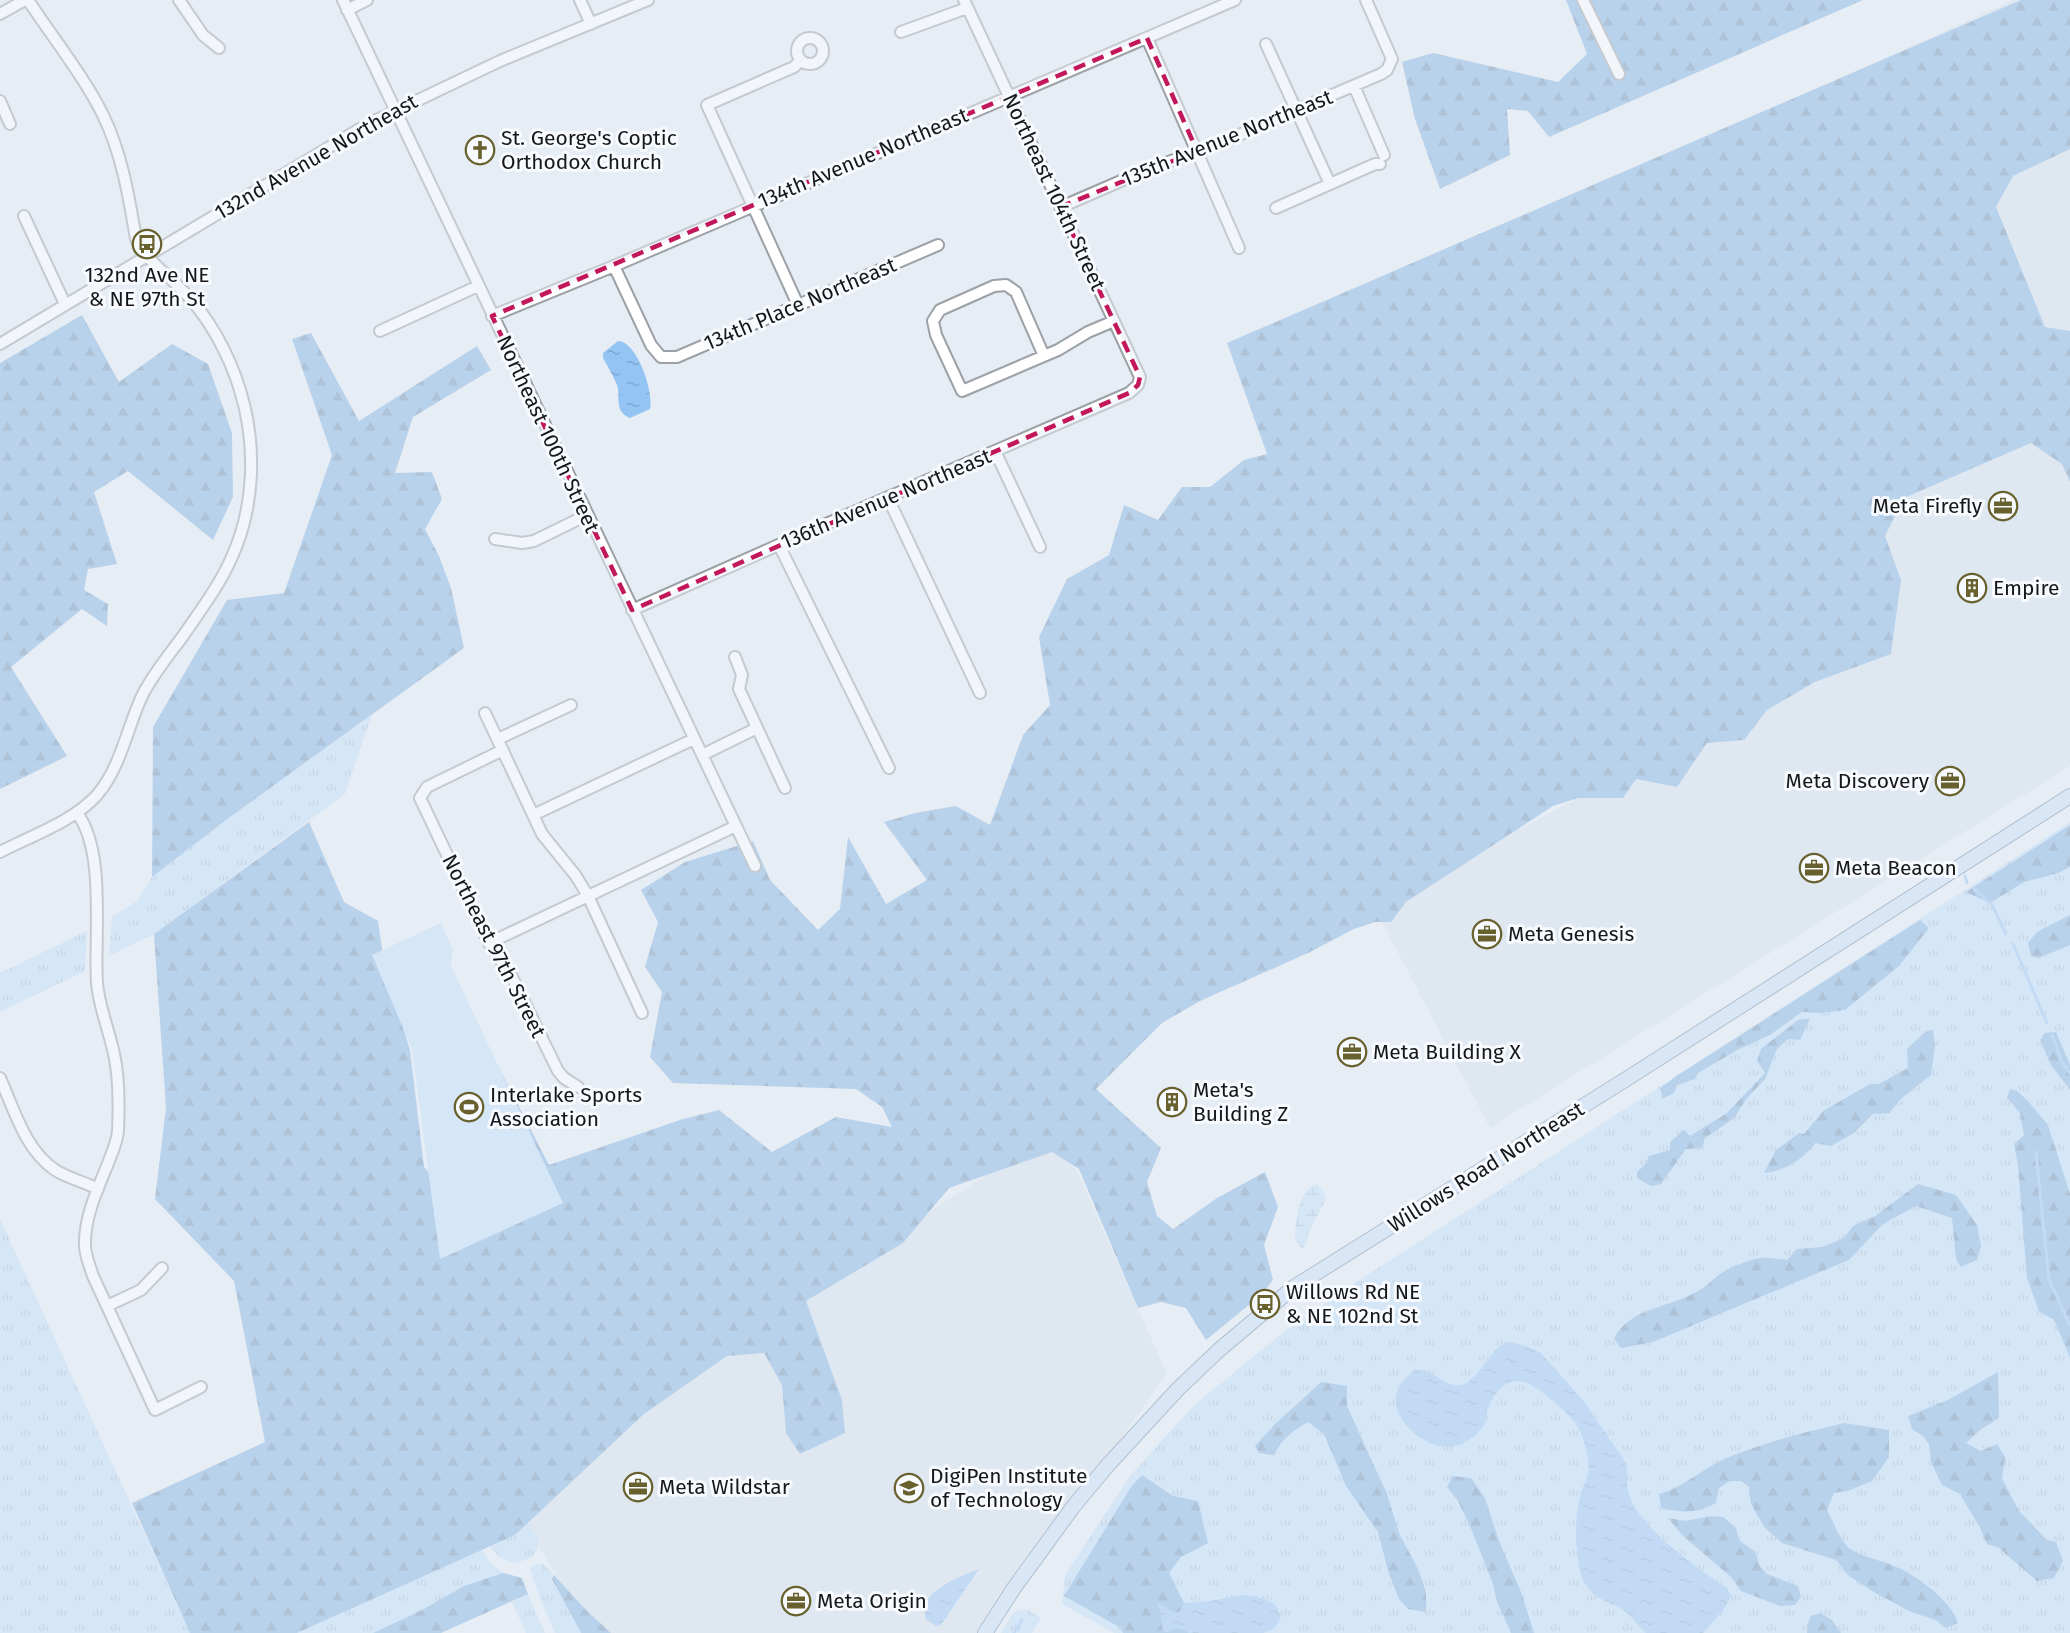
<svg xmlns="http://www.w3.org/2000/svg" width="2070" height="1633" viewBox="0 0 2070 1633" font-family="'Fira Sans',sans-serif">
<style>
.built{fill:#d6e2ee}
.grass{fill:url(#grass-tufts)}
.forest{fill:url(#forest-firs)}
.wetland{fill:url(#wetland-marsh)}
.garden{fill:#bfddfb}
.water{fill:url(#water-ripples)}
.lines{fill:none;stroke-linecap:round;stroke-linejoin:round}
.stream{stroke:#94c4f4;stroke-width:3}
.minor-casing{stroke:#9ba1a6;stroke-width:14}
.major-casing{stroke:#6f8aa4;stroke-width:16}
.minor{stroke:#fff;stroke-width:10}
.major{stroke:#c6def5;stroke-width:14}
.marked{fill:none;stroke:#c2185b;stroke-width:4.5;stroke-dasharray:12 8;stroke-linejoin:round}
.labels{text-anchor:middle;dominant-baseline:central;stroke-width:6;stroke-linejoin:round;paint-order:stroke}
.poi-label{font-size:21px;fill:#151719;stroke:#f7fafe;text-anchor:start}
.street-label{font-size:21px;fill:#151719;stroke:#f7fafe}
</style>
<defs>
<pattern id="grass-tufts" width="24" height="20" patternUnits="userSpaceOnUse" patternTransform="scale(1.5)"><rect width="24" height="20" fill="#bfddfb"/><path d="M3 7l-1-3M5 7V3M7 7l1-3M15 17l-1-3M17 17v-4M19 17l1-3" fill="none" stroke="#a3bdd7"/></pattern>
<pattern id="forest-firs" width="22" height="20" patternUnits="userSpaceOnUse" patternTransform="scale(1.5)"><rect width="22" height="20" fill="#81b1e0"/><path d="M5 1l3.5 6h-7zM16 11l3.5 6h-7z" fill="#688fb5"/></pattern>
<pattern id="wetland-marsh" width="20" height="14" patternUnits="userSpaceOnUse" patternTransform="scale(1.5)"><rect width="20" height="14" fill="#bfddfb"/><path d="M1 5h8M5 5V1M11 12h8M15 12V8" fill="none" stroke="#a3bdd7"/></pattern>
<pattern id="water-ripples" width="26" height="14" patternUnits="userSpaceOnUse" patternTransform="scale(1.5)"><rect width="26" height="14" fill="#94c4f4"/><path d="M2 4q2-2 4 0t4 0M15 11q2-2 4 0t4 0" fill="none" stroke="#7fa8d1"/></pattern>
</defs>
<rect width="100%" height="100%" fill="#e7edf4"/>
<path class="built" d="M2013,0H2070V766L1490,1128L1374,907L1869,641L1774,108Z
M1053,1147L1077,1171L1167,1374L981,1633H590L512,1501L659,1382L1017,1156Z"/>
<path class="grass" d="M372,715L345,794L154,934L109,956L112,917L137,901L152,877L230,817Z
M2070,822V1633H1114L1062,1604L1065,1575L1130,1476L1194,1405L1285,1331L1358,1281Z
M87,931L85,971L0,1012V973Z
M0,1219L190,1633H0Z
M527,1523L539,1538C537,1559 531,1559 512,1563L498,1556L490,1546L515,1535Z
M482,1549L489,1561L503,1573L464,1586L420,1611L373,1633H297Z
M543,1563L554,1575L552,1579L581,1633H555L541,1601L530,1569L534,1565Z
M528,1594L545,1633H526L512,1602Z
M1019,1610H1028L1041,1618L1032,1633H1001L1013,1613Z"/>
<path class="forest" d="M1566,0H1863L1549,137L1528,111L1507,109L1510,155L1440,189L1415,119L1402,62L1433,53L1558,82L1587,54Z
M2021,0H2070V149L2013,176L1996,207L2045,327L2070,331V482L2062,464L2031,443L1904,498L1885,536L1901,580L1891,654L1815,682L1767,710L1744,740L1707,743L1677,787L1636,779L1623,798H1578L1553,806L1406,902L1391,922H1375L1354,929L1308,953L1200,1001L1162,1023L1096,1089L1161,1148L1147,1182L1157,1216L1173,1229L1217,1198L1265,1172L1278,1207L1264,1245L1273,1280L1261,1295L1206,1340L1186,1308L1161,1302L1138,1308L1079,1169L1052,1152L949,1188L903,1243L806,1301L842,1400L845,1433L800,1454L786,1433L782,1385L764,1353L727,1356L644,1414L515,1535L297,1633H190L132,1503L265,1442L234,1281L155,1199L166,1108L154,934L309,822L344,902L378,921L385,969L410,1050L424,1167L455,1203L457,986L549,1165L683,1119L719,1110L772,1152L836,1117L892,1127L882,1107L856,1089L673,1083L650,1057L662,992L645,967L658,922L641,890L685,862L753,841L770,880L818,930L840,909L848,837L886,904L927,880L884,822L915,813L956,806L990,825L1023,735L1050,705L1039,637L1067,579L1109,555L1124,505L1158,520L1182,487H1210L1244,460L1267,454L1227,343Z
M82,315L119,382L172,344L208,364L232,433L233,497L213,540L128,471L94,492L117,564L88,569L84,590L108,604L107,626L82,609L11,667L67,756L0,789V363Z
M311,333L359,421L477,346L491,370L413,417L395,473L432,472L442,499L425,529L439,556L451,588L464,648L230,817L152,877L153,727L227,600L284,593L332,455L292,339Z
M2070,825V867L2058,873L2024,882L1990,903L1966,892Z
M2070,915V945L2039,958L2031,956L2028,943L2037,932Z
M1920,920L1929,928L1899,966L1845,1010L1821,1013L1802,1012L1770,1035L1739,1049L1698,1073L1695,1079L1677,1085L1674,1093L1662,1099L1661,1088L1675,1077Z
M1805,1019H1810L1800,1040L1788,1039L1777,1049L1765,1079L1747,1098L1734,1118L1705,1138L1702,1148L1686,1149L1661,1184L1651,1186L1637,1178V1172L1646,1164L1649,1156L1670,1150V1142L1684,1130L1690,1136L1727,1113L1765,1073L1757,1061L1761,1049L1798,1020Z
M1933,1030L1935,1046L1931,1075L1902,1098L1889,1113L1873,1114L1854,1133L1831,1146L1815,1143C1805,1159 1781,1172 1764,1173L1776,1150L1799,1133L1804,1134L1823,1111L1870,1084H1879L1908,1068L1907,1049L1926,1031Z
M2056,1032L2070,1065V1090L2051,1065L2040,1040L2045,1033Z
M2010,1089L2017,1091L2028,1101L2048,1125L2070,1194V1357L2054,1320L2039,1311L2027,1278L2018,1166L2014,1144L2024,1135L2020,1113L2007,1098Z
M1918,1184L1956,1195L1977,1225L1981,1246L1977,1260L1961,1267L1956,1259L1952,1218L1916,1206L1883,1224L1849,1260L1653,1342L1621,1348L1614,1339C1628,1308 1672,1307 1698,1291C1706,1287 1713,1279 1720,1274C1729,1268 1744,1262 1755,1259C1764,1256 1777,1259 1787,1260L1797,1249L1822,1247L1844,1238L1853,1226L1875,1216Z
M1998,1372L1999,1418L1980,1430L1966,1443L1981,1451L1997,1444L2005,1457L2002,1479L2019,1511L2047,1540L2056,1542L2063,1561L2054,1578L2037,1581L1999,1548L1987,1544L1980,1528L1960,1494L1942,1485L1931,1462L1929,1444L1923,1436L1912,1429L1908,1416L1948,1400Z
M1321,1382L1347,1386V1406L1387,1494L1399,1533L1418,1569L1426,1592V1612L1408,1609L1399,1599L1389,1574L1378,1532L1346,1486L1324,1434L1308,1422C1292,1431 1282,1439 1274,1455L1259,1453L1255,1446L1274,1425Z
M1844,1423L1889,1430V1457L1872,1481L1848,1491L1834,1493L1827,1510C1833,1521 1839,1538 1848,1547C1858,1556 1881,1560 1894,1566C1915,1574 1952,1601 1958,1623L1945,1628L1936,1620L1911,1612L1872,1591L1849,1576L1836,1560L1782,1543L1764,1527L1751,1504L1749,1487L1741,1481H1730L1719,1488L1716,1503C1694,1514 1684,1513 1661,1508L1659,1494C1685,1487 1704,1467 1729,1457C1766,1442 1805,1432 1844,1423Z
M1142,1475L1173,1496L1198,1501L1208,1543L1181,1557L1169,1573L1184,1603L1181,1611L1175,1613L1158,1604L1168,1632L1176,1628L1184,1629L1189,1633H1123L1121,1628L1064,1596L1131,1487Z
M1453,1476L1471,1478L1485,1498L1499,1541L1521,1592L1534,1633H1511L1497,1602L1493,1584L1470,1526L1458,1501L1447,1487Z
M1711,1516L1723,1517L1736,1528L1739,1540L1755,1552L1760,1566L1767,1574L1798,1586L1801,1597L1795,1605L1780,1606L1741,1591L1732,1578L1682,1535L1668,1518L1685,1521Z
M503,1573L522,1578L528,1594L441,1633H373L420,1611L464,1586Z
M554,1575L588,1612L611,1633H581L552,1579Z
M1820,1613L1832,1620L1841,1633H1807V1626L1811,1616Z"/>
<path class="wetland" d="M1316,1184L1323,1190L1326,1199C1319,1214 1308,1229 1306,1245L1302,1249L1295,1239C1296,1222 1297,1192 1316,1184Z"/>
<path class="garden" d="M441,923L453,950L451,966L563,1203L440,1259L412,1049L372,955Z"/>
<path class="water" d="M618,341C637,341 654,392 650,409L630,418C613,411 621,396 617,385C613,375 608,367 603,358V353Z
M1508,1342L1524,1345L1541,1353L1582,1399L1626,1463C1628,1472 1626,1482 1628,1491C1635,1525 1698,1569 1727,1588L1731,1596L1724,1609L1703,1633H1646C1639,1627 1634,1619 1627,1613C1613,1601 1600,1604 1586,1585C1579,1575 1578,1562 1577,1550C1575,1532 1576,1514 1580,1496C1582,1488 1587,1481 1588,1474C1590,1462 1585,1441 1579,1429C1573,1416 1546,1394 1533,1386C1512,1373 1497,1387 1488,1408C1486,1413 1487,1419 1484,1425C1479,1433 1468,1442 1459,1445C1431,1455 1388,1421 1397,1392C1400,1382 1407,1377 1414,1370C1434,1367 1443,1388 1461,1385C1473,1384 1488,1357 1497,1349C1500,1346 1504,1344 1508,1342Z
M979,1569L941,1625L936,1626L926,1620C925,1614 923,1607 927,1601C934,1587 964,1574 979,1569Z
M1244,1595L1255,1596L1275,1604L1281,1617L1275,1628L1263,1633H1189L1184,1629L1176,1628L1168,1632L1163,1631L1158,1603L1175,1613L1181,1611L1184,1603L1210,1601Z"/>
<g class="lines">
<path class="stream" d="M1965,876L1967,883
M1974,889L1992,905L2006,934
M2013,944L2047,1023
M2052,1035L2062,1062L2070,1073
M2036,1152L2049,1280L2070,1325
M1014,1633L1022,1620"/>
<g class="minor-casing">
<path id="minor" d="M179,0L203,35L219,48
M343,0L755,866
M580,0L591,24
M1583,0L1619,74
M347,10L367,0
M0,14L25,0
M901,32L967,8
M1147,38L1239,248
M797 51a13 13 0 1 1 26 0a13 13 0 1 1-26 0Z
M1266,44L1330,184
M1354,86L1384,155
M0,101L10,124
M1061,207L1151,168L1211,147L1381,74L1387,70L1392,59L1366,0
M1276,208L1375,164H1380
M24,216L65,304
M614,266L651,345L661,357H677L938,245
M798,305L707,105L794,67L801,60
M492,316L614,266L1235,0
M380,331L478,286
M0,344L368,124L500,61L648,0
M1044,356L1016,292L1006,285L994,286L940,310L933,321L936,335L962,391L1058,350L1088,332L1114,321
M995,451L1040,547
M888,498L980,693
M495,539L522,543L534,541L587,515
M779,545L889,768
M632,610L810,531L1129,393L1138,385L1140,377L964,0
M735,657L742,675L739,689L785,788
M485,713L542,834L576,876L588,896L642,1013
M498,739L571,705
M503,750L427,787L420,798L489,943L512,977L558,1071L564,1078L578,1087
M702,755L757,728
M77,813C106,851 94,936 97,983C99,1007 109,1030 114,1054C119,1076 119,1108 118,1131C117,1143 111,1155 107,1166C97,1190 84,1219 85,1245C85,1256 90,1266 93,1276L155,1410L201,1387
M533,815L694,739
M0,852C31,836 74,821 97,795C121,767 127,728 142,696C153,674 169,655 183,636C200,611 219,586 231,559C255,507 257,445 240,390C229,354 208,315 181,289C165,272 147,261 136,239C129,197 122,154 103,115C83,75 53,38 28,0
M489,943L736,826
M0,1078C14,1109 25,1150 55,1170C68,1178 84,1182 98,1189
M107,1306L141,1290L162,1268"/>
</g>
<g class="major-casing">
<path id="major" d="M985,1633L1014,1588L1073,1507L1107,1466L1178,1389L1219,1350L1294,1287L1628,1078L2070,796"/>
</g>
<use href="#minor" class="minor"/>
<use href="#major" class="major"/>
</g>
<path d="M0 0H2070V1633H0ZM1147,38L1197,151L1060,207L1140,377L1138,385L1129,393L632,610L492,316Z" fill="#e7edf4" fill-opacity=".55" fill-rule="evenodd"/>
<path class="marked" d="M1147,38L1197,151L1060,207L1140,377L1138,385L1129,393L632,610L492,316Z"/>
<defs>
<g id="church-ring" transform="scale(1.5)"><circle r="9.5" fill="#f7fafe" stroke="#68612d" stroke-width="1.5"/><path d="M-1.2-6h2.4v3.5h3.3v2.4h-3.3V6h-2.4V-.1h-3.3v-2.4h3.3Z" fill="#68612d"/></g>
<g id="bus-ring" transform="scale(1.5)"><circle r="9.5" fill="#f7fafe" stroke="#68612d" stroke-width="1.5"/><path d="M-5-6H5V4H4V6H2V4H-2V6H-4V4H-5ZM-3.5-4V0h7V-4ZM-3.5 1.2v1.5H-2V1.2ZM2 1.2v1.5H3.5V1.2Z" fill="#68612d"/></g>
<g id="office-ring" transform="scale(1.5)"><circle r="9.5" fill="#f7fafe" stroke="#68612d" stroke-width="1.5"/><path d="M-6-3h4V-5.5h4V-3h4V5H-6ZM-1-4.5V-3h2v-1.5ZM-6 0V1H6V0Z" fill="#68612d"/></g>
<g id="building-ring" transform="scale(1.5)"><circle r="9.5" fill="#f7fafe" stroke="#68612d" stroke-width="1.5"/><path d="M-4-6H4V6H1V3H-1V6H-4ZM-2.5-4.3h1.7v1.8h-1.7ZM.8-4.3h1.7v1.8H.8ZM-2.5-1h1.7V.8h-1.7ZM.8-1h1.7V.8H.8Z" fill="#68612d"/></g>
<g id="stadium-ring" transform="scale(1.5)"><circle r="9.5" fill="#f7fafe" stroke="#68612d" stroke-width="1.5"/><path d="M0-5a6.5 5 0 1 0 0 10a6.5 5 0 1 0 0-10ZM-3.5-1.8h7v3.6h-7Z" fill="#68612d"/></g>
<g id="university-ring" transform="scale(1.5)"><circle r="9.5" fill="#f7fafe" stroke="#68612d" stroke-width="1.5"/><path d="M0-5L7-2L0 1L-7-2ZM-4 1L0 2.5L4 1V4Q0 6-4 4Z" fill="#68612d"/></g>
</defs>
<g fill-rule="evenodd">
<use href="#church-ring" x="480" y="150"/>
<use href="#bus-ring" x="147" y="244"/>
<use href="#office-ring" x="2003" y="506"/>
<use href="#building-ring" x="1972" y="588"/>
<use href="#office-ring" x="1950" y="781"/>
<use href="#office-ring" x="1814" y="868"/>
<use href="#office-ring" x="1487" y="934"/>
<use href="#office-ring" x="1352" y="1052"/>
<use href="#building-ring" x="1172" y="1102"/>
<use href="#stadium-ring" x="469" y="1107"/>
<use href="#bus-ring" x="1265" y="1304"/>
<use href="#office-ring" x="638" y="1487"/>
<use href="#university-ring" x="909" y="1488"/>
<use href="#office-ring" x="796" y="1601"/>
</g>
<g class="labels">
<g class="poi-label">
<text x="501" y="138">St. George's Coptic<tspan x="501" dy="24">Orthodox Church</tspan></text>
<text x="147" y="275" text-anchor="middle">132nd Ave NE<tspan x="147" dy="24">&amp; NE 97th St</tspan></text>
<text x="1982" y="506" text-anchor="end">Meta Firefly</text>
<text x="1993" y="588">Empire</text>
<text x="1929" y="781" text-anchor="end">Meta Discovery</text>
<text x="1835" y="868">Meta Beacon</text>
<text x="1508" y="934">Meta Genesis</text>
<text x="1373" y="1052">Meta Building X</text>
<text x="1193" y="1090">Meta's<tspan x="1193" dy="24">Building Z</tspan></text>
<text x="490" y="1095">Interlake Sports<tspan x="490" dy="24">Association</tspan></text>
<text x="1286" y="1292">Willows Rd NE<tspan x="1286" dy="24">&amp; NE 102nd St</tspan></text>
<text x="930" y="1476">DigiPen Institute<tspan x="930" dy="24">of Technology</tspan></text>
<text x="659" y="1487">Meta Wildstar</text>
<text x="817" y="1601">Meta Origin</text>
</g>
<g class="street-label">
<text transform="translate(1227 138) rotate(-22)">135th Avenue Northeast</text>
<text transform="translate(316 157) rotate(-30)">132nd Avenue Northeast</text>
<text transform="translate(863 158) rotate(-23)">134th Avenue Northeast</text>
<text transform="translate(1054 192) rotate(65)">Northeast 104th Street</text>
<text transform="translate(800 304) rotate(-23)">134th Place Northeast</text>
<text transform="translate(548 434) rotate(65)">Northeast 100th Street</text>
<text transform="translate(886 499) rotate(-23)">136th Avenue Northeast</text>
<text transform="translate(494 946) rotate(63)">Northeast 97th Street</text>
<text transform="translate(1486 1167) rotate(-32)">Willows Road Northeast</text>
</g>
</g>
</svg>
